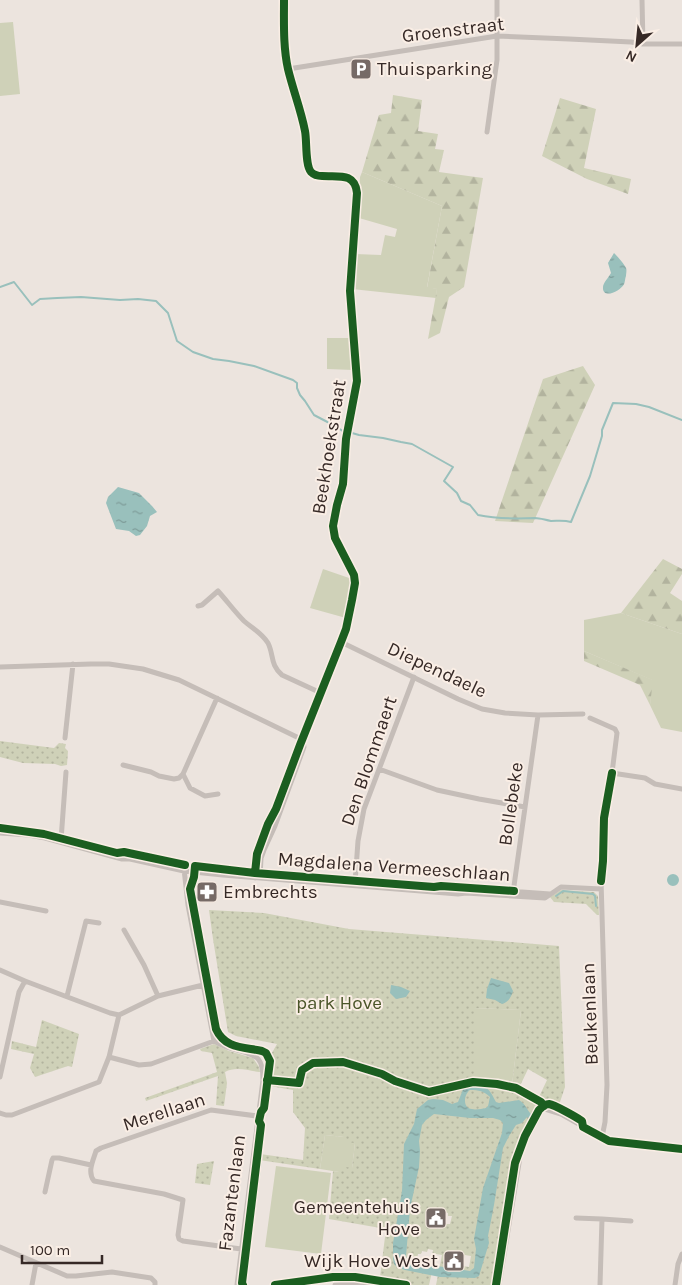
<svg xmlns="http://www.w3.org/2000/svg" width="682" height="1285" viewBox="0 0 682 1285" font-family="Karla,sans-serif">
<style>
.green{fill:#cfd1b8}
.forest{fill:url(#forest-firs)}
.park{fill:url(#park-dots);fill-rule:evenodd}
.water{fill:url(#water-ripples);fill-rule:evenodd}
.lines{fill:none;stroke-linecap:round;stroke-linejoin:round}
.stream{stroke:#99c0bc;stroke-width:2}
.street{stroke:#c5bdb8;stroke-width:5}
.cycleway-casing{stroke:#faeee5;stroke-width:11}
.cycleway{stroke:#1b5e20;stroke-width:8}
.labels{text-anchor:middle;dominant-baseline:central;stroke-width:4;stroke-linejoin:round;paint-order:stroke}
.street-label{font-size:19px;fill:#362926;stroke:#faeee5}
.poi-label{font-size:19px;fill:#362926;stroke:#faeee5;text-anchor:start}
.park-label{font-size:19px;fill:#4a5529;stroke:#faeee5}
</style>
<defs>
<pattern id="forest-firs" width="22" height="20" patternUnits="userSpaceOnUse" patternTransform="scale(1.25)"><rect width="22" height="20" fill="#cfd1b8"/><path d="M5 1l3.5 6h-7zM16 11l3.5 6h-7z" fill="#b2b39e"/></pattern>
<pattern id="park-dots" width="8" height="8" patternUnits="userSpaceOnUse" patternTransform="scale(1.25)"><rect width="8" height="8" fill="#cfd1b8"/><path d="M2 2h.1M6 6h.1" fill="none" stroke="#b2b39e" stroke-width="1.8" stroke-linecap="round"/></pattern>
<pattern id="water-ripples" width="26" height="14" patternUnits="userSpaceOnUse" patternTransform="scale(1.25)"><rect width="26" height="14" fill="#99c0bc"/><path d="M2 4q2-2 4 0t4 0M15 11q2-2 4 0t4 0" fill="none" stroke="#7e9c99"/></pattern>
</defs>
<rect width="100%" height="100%" fill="#ece4de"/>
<path class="green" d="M13,22L20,94L0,96V23Z
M362,172L442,206L427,287L437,289L436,298L352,289L355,254L381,255L385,235L395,237L397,229L359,218L360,177Z
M327,338H349L353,370L327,369Z
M323,569L352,579L351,594L346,618L310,608Z
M621,613L682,634V732L661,728L650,705L652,680L584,651V620Z
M474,1008L521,1010L512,1085L474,1080Z
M325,1135L344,1137L355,1143L352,1168L339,1172L320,1169Z
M276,1166L331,1173L321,1254L265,1247Z"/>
<path class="forest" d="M393,95L422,100L418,131L438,134L435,149L444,150L439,172L483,178L464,287L449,297L440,333L428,339L437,289L427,288L442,206L362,172L379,115L391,113Z
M560,98L596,109L584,168L631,179L628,194L587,179L542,156Z
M583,366L595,385L533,523L495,521L543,379Z
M663,559L682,569V574L670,593L682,601V634L621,613Z
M584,651L653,680L650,705L640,685L584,661Z"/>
<path class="park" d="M0,741L54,748L59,743L66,744L65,748L68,751L67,765L61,766L55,764L23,763L0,757Z
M561,890L594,892L598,896L599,915H597L586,904L554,902L550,897Z
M209,910L264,913L349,929L559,946L565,1087L558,1108L543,1103L524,1135L515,1158L495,1285H436L442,1255L436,1254L429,1285H383L371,1283V1275L380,1277L386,1229L329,1219L333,1171L339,1172L340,1166L352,1168L355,1143L344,1142V1137L325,1135L320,1169L259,1160L260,1154L303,1160L305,1128L293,1112V1090L270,1086L269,1058L277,1044L236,1036L228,1032L213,939ZM474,1008L521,1010L512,1085L474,1080ZM528,1069L547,1080L538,1099L519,1088ZM434,1212L444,1215V1212L448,1213V1216H452L450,1224H446V1226L443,1225V1223L432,1222ZM428,1249L433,1250L431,1261L417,1259L418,1254H421L422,1251L427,1252ZM447,1252L452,1253V1258L464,1259L465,1255L471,1256L469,1267L445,1263Z
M42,1020L79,1034L72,1067L68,1066L35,1077L30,1068L34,1054L11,1049L12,1041L36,1047Z
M214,1044L229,1051L253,1058L259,1067L260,1072C249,1071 236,1066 225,1072L227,1083L224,1106L216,1105L218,1076L146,1101L145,1098L217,1072L212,1053L201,1051L200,1049Z
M214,1161L210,1185L195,1183L197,1164Z"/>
<path class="water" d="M614,253C617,256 625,265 626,268C627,270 626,274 626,276C625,278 625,283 624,284C621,291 602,300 603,287C603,283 609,277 611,273L608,263Z
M118,487L139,493L152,506L157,512L150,516L147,526L140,535L136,536L129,531L116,529L106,503L108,497Z
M667 880a6 6 0 1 1 12 0a6 6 0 1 1-12 0Z
M491,978L509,983L513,991C511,997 509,1002 502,1004L495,1000L486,998L487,989Z
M391,985L401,987L410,991L406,997L396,999L390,993Z
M469,1086C487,1088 487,1084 496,1102L499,1103L519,1100C526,1104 527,1111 533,1116L531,1119L527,1117L522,1123L516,1125L509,1136L503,1148L494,1205L488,1236L489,1243L479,1276L475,1278L440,1277L405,1270L397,1267L394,1264L393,1259V1243L402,1191L404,1144L414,1124L417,1109L428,1100L433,1099L443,1100L452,1104L458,1102L464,1087ZM470,1090C479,1090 484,1091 490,1097C489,1100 489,1103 488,1106C486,1109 484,1108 481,1109C478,1109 475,1110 472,1109C462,1108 464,1094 470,1090ZM434,1114L470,1118H493L500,1120L503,1123L502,1133L483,1188L474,1239L476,1249L474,1268L470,1271L411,1262L407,1259L406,1256L410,1209L419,1167L420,1151L419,1141L422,1125L426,1120Z"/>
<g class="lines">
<path class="stream" d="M318,178L345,180L349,181
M0,287L14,282L32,305L40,299L57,298L81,297L120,300L138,299L156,301L168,313L177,341L193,352L213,359L229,361L254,366L293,380L297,383V388L300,395L305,401L314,415L337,427L344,432
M349,433H352L359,435L383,438L401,442L412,444L453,467L444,481L457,493L461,501L470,505L478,515C497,519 515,519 535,518C540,518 545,520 551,521C558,521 564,520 571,522L590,476L602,436V430L613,403L636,404L649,407L682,420
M329,524L338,490L340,475L344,432L352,387
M337,533V521L341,499L345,493L347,474
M116,855L131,857
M424,889L450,891L454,889
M556,896L563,891L593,894L595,896L596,906
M250,1247L261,1161
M246,1281L250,1250"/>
<path class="street" d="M642,0L643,44
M288,69L497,36L569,39L631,42L643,44H682
M487,132L497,60V0
M198,606L202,605L218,591C227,601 235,612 244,621C253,629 261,632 268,643C274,655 270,665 282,675L321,693
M341,642L458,699L482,709L505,713L538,715L583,714
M0,667L91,664H109L143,669L179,680L303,740
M590,718L615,729L617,733L612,773L604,818L603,861L601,880L607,1085L605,1122L602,1137
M65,738L73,664
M123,765L151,772L159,776L174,779L179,778L183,774L217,698
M379,769L437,790L479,799L525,807
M612,773L645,778L655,784L682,789
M183,774L190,788L205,796L218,794
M0,828L44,834L117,853L124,852L185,865L255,873L434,887L441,886L550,894
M0,833L29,835L45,838L122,859H130L184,871L223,875L458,894L466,893L545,898L561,887L601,889
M61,840L66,772
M184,869L188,905L214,1041C221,1045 228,1048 237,1050C257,1056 263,1056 263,1080L237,1285
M260,876L261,858L264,850L275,826L304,747L303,740
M255,878L257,854L341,642L346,629L352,600L355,583L354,575L335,538L333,526L337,505L343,484L346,439L357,381L350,291L357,193C355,172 338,177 322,176C318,176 314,175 311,172C305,165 307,141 305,131C301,110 293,90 288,69C283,46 284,23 284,0
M355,883L358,841L364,809L414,677
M513,893L538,715
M0,902L46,911
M124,930L144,965L158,996
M0,970L25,981L110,1013L119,1015L158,996L203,985
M67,996L86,921L99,923
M109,1057L139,1065L151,1064L214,1041
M0,1077L19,992L25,981
M0,1113L6,1115H12L99,1082L109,1057L119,1015
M45,1192L52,1160L53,1158H59L91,1165
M576,1218L602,1219L600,1285
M602,1219L631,1221
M0,1247L67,1276H76L112,1272L151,1278L155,1282V1285
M241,1249L183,1241L179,1239L178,1235L183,1200L164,1194L94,1181C87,1172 93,1161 96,1151L101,1148L211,1110L257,1116
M32,1285L36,1263
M335,1285L347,1284L371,1285
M499,1285L520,1157L526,1140L542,1110L545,1109L561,1114L609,1141L682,1149
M675,1285L678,1264L682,1254"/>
<g class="cycleway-casing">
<path id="cycleway" d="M0,828L44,834L117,853L124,852L185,865
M255,873L257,854L268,824L276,809L300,745L341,642L346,629L352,600L355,583L354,575L335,538L333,526L337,505L343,484L346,439L357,381L350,291L357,193C355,172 338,177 322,176C318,176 314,175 311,172C305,165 307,141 305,131C301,110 293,90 288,69C283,46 284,23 284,0
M601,881L603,861L604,818L612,773
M267,1080L299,1083L302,1070L313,1063L343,1062L382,1074L395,1081L429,1092L473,1082L497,1084L516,1088L541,1102L544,1106
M243,1285L242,1283L261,1125L259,1121L261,1112L264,1108L270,1061L266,1053L262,1051C244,1047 225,1049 216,1029L190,889L194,877L195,866L255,873L434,887L441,886L514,891
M275,1285L333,1277H355L406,1285
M496,1285L515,1163L525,1136L539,1110C541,1108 545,1104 549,1104C555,1105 576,1117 582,1121L583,1127L585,1128L609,1141L682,1149"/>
</g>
<use href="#cycleway" class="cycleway"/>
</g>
<defs>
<g id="parking-square" transform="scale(1.125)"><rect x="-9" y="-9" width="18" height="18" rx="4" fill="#766a66" stroke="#faeee5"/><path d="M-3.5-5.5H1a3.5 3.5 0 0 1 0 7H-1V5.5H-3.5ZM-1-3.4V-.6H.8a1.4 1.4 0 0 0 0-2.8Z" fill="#fff"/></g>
<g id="pharmacy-square" transform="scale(1.125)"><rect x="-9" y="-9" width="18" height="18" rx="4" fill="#766a66" stroke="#faeee5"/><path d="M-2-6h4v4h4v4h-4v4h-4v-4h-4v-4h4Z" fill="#fff"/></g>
<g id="civic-square" transform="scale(1.125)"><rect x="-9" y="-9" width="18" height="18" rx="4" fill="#766a66" stroke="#faeee5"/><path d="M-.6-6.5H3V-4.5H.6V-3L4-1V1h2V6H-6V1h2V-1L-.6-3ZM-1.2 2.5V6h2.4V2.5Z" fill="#fff"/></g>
</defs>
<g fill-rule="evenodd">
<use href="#parking-square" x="361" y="69"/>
<use href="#pharmacy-square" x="207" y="892"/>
<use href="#civic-square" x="436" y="1218"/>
<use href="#civic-square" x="454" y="1261"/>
</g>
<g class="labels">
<g class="street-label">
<text transform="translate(453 30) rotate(-7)">Groenstraat</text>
<text transform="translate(329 447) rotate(-81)">Beekhoekstraat</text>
<text transform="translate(437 670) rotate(25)">Diependaele</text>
<text transform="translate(369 761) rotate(-71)">Den Blommaert</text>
<text transform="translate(511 804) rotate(-82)">Bollebeke</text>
<text transform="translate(394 867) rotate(4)">Magdalena Vermeeschlaan</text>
<text transform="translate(590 1014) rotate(-92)">Beukenlaan</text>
<text transform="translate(164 1112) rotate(-18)">Merellaan</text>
<text transform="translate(232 1193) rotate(-83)">Fazantenlaan</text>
</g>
<g class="poi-label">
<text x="377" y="69">Thuisparking</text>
<text x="223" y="892">Embrechts</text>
<text x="420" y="1207" text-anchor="end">Gemeentehuis<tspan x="420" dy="22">Hove</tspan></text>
<text x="438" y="1261" text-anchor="end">Wijk Hove West</text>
</g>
<g class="park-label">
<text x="339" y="1003">park Hove</text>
</g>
</g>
<g transform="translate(637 45) rotate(207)" stroke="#faeee5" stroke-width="4" paint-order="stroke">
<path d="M0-4L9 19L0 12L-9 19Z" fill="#362926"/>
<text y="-8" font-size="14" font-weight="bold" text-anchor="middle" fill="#362926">N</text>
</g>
<path d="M22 1255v8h80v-8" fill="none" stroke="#362926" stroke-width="2.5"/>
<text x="30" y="1255" font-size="15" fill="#362926" stroke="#faeee5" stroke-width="4" paint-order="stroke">100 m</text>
</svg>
